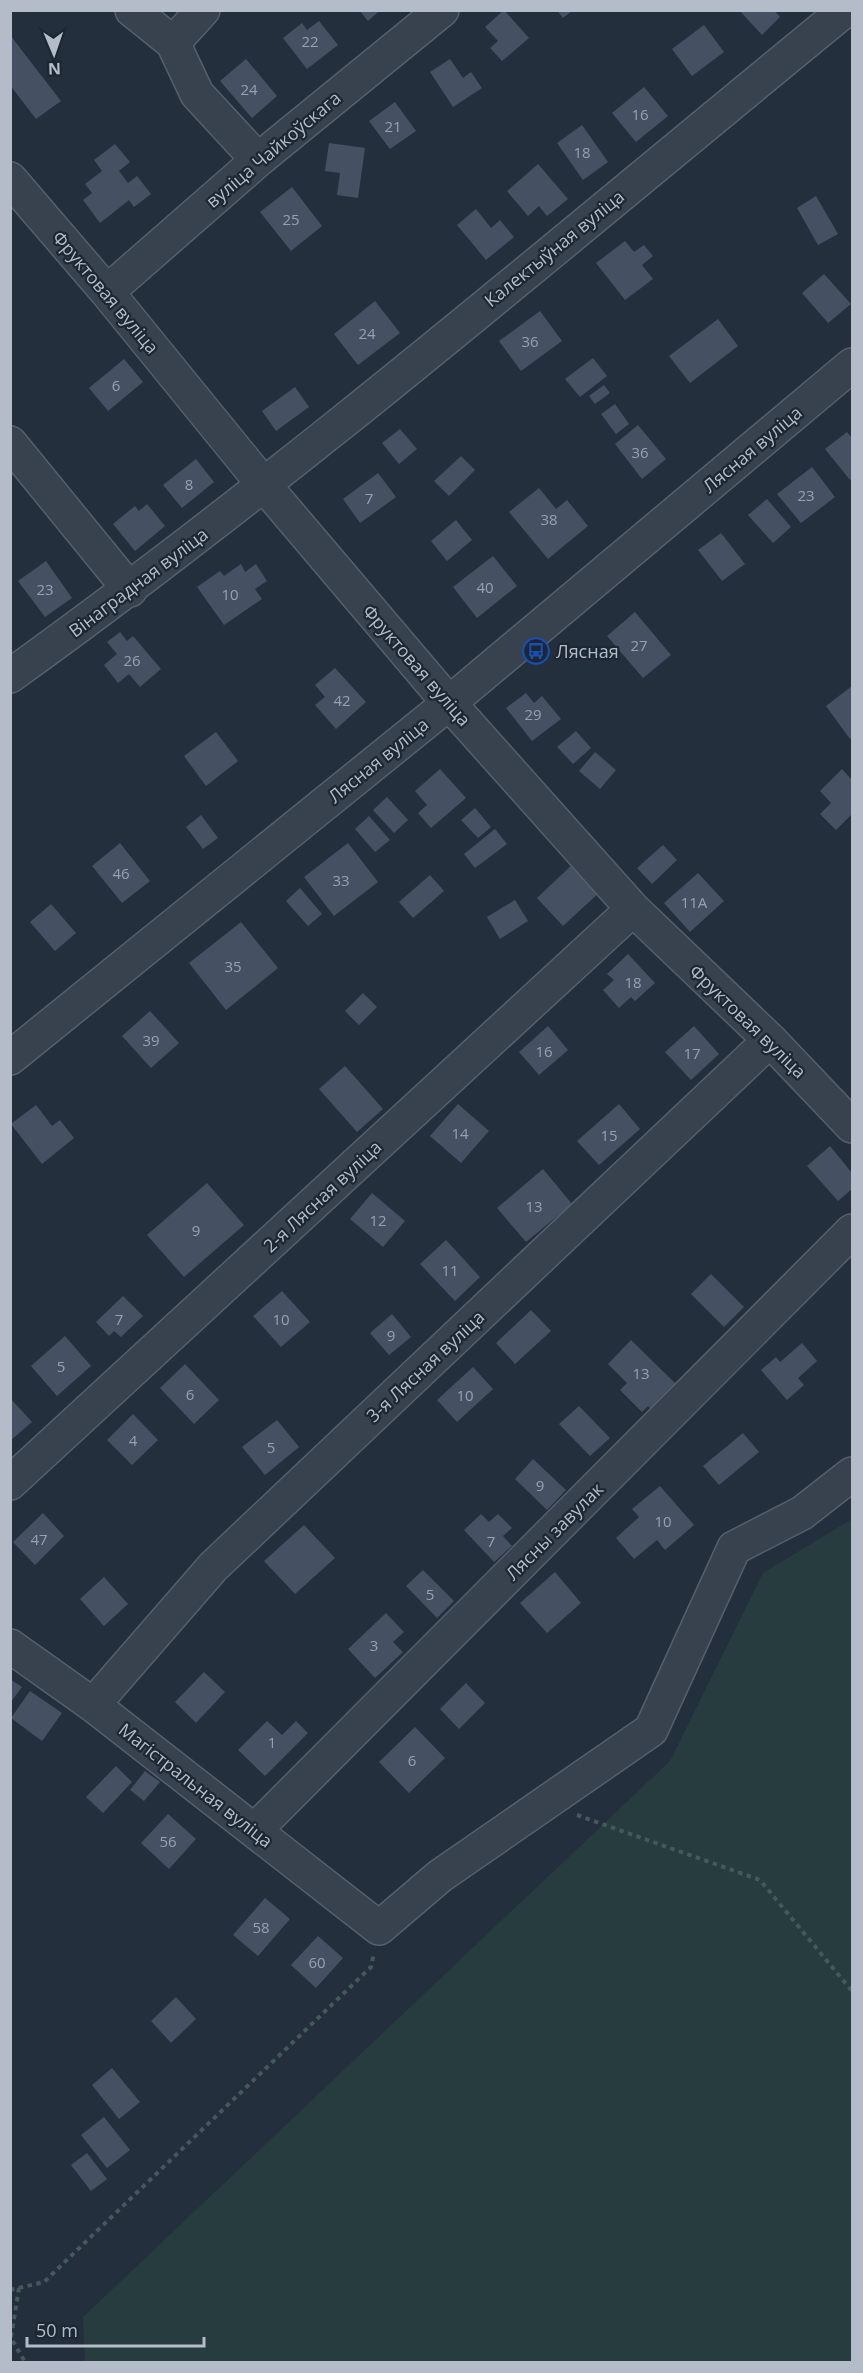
<svg xmlns="http://www.w3.org/2000/svg" width="863" height="2373" viewBox="0 0 863 2373" font-family="'Open Sans',sans-serif">
<style>
.green{fill:#263c3f}
.building{fill:#455162}
.lines{fill:none;stroke-linecap:round;stroke-linejoin:round}
.minor-casing{stroke:#565f6c;stroke-width:36}
.path{stroke:#44595c;stroke-width:4;stroke-dasharray:4.5 4.5;stroke-linecap:butt}
.minor{stroke:#38414e;stroke-width:33}
.labels{text-anchor:middle;dominant-baseline:central;stroke-width:4.5;stroke-linejoin:round;paint-order:stroke}
.number-label{font-size:15px;fill:#98a1af}
.street-label{font-size:18px;fill:#b4bcc9;stroke:#1d2633}
.poi-label{font-size:18px;fill:#b4bcc9;stroke:#1d2633;text-anchor:start}
</style>
<rect width="100%" height="100%" fill="#242f3e"/>
<path class="green" d="M852,1519V2362H85L83,2317L670,1761L763,1573Z"/>
<path class="building" d="M359,10H380L368,21Z
M504,10L529,38L502,61L490,48L498,41L485,27Z
M557,10H573L563,18Z
M739,10H774L780,17L762,35Z
M319,21L338,45L307,69L283,38L302,23L307,30Z
M704,25L724,52L692,76L672,49Z
M10,35L61,101L36,119L10,85Z
M246,59L277,96L252,118L220,81Z
M450,59L463,78L471,72L482,88L453,107L430,72Z
M644,87L668,116L636,142L612,113Z
M395,102L416,131L390,149L369,121Z
M582,125L608,162L583,180L557,143Z
M329,143L365,148L358,198L337,195L340,173L325,171Z
M115,144L130,162L119,171L128,183L137,176L151,194L134,207L129,200L100,223L83,200L92,193L85,184L102,171L94,160Z
M538,164L568,199L547,216L539,206L528,216L507,191Z
M292,187L322,226L291,251L260,212Z
M816,196L838,234L818,245L797,208Z
M476,209L491,228L500,220L514,237L486,260L457,225Z
M625,241L634,252L644,245L653,256L642,265L653,279L625,300L596,263Z
M824,274L851,304L828,323L802,293Z
M375,301L400,333L358,365L334,334Z
M540,311L562,341L521,371L499,341Z
M718,319L738,346L690,383L669,356Z
M593,358L607,376L580,397L565,379Z
M124,359L143,382L108,411L89,388Z
M604,385L610,393L595,404L589,396Z
M295,387L309,407L276,431L262,411Z
M615,404L629,424L616,434L601,414Z
M638,425L666,459L642,479L615,444Z
M400,429L417,449L399,464L382,443Z
M847,432L852,438V477L850,480L825,449Z
M461,456L475,470L449,496L434,481Z
M196,459L214,482L182,508L163,485Z
M812,467L835,497L801,523L777,494Z
M378,473L396,497L360,523L343,499Z
M539,488L556,509L567,500L588,526L548,559L509,512Z
M767,499L791,527L773,543L748,515Z
M147,504L165,526L135,551L113,524L135,506L139,511Z
M456,520L472,540L447,561L431,541Z
M721,533L745,564L722,581L698,550Z
M493,556L517,586L477,618L453,587Z
M46,561L72,598L45,617L18,581Z
M241,564L245,572L256,564L267,581L255,589L262,599L224,625L197,587L220,571L224,576Z
M635,612L671,655L643,678L607,636Z
M120,632L127,641L133,636L161,669L140,687L129,674L118,683L104,665L117,654L107,642Z
M335,668L366,702L336,729L315,705L325,697L315,685Z
M852,686V737L850,739L826,706Z
M526,693L534,703L542,696L561,719L532,741L506,708Z
M576,731L591,748L573,764L557,747Z
M216,732L238,761L206,786L184,756Z
M595,752L616,770L600,789L579,771Z
M440,769L466,798L431,828L418,813L427,805L415,791Z
M842,769L852,780V814L836,830L820,814L831,803L820,791Z
M387,797L408,820L394,833L373,810Z
M475,808L491,827L478,838L461,820Z
M201,815L218,838L203,849L186,827Z
M369,816L390,840L375,852L355,829Z
M495,829L507,844L475,868L464,854Z
M120,843L150,881L122,903L92,866Z
M348,843L378,882L334,916L304,877Z
M663,845L677,860L652,884L637,868Z
M576,861L602,890L563,926L537,898Z
M698,873L724,901L690,932L664,903Z
M430,875L444,891L413,918L399,902Z
M300,888L322,914L308,926L286,901Z
M515,900L528,921L500,939L487,917Z
M51,904L76,933L55,951L30,922Z
M241,922L278,968L226,1010L189,963Z
M628,954L655,983L635,1001L631,997L619,1008L603,990L614,980L607,974Z
M363,993L377,1007L359,1025L345,1011Z
M150,1011L179,1043L151,1068L122,1036Z
M548,1026L568,1050L539,1075L519,1052Z
M694,1026L719,1054L691,1080L665,1052Z
M345,1066L383,1109L357,1132L319,1089Z
M458,1104L489,1131L461,1163L430,1136Z
M619,1104L640,1129L599,1165L577,1141Z
M36,1105L52,1126L60,1120L74,1138L42,1164L11,1124Z
M830,1146L852,1173V1189L838,1201L807,1166Z
M543,1169L572,1204L526,1242L497,1208Z
M207,1183L244,1225L184,1277L147,1235Z
M372,1193L405,1221L383,1247L350,1219Z
M446,1240L480,1277L455,1301L420,1264Z
M711,1274L744,1307L724,1327L691,1294Z
M282,1291L310,1322L281,1347L253,1316Z
M123,1296L143,1316L121,1337L114,1331L109,1336L96,1322Z
M531,1310L551,1331L515,1364L496,1343Z
M392,1314L411,1337L389,1355L370,1333Z
M65,1336L91,1366L57,1396L31,1366Z
M631,1340L677,1385L652,1410L648,1406L642,1412L620,1390L627,1383L608,1364Z
M802,1343L817,1361L798,1378L804,1385L787,1400L761,1370L776,1357L780,1362Z
M185,1364L219,1400L194,1424L160,1388Z
M473,1367L493,1389L457,1422L437,1400Z
M10,1398L32,1422L10,1441Z
M579,1406L610,1438L590,1456L559,1424Z
M133,1414L158,1440L132,1465L107,1440Z
M277,1420L299,1447L265,1475L242,1447Z
M743,1433L759,1452L719,1485L703,1466Z
M533,1459L566,1490L547,1510L515,1479Z
M660,1486L694,1525L665,1550L657,1540L634,1559L616,1538L639,1517L632,1509Z
M43,1513L64,1536L35,1565L13,1542Z
M481,1514L489,1522L498,1514L512,1528L503,1536L512,1546L494,1562L464,1530Z
M304,1525L335,1558L295,1594L264,1561Z
M423,1570L454,1601L437,1618L406,1586Z
M555,1572L581,1603L547,1633L520,1603Z
M104,1577L128,1604L104,1626L80,1599Z
M386,1613L404,1632L393,1642L403,1652L375,1678L348,1649Z
M204,1672L225,1692L196,1723L175,1702Z
M10,1679L22,1687L10,1703Z
M466,1683L485,1703L459,1729L440,1709Z
M30,1691L62,1713L42,1741L11,1718Z
M267,1721L282,1735L296,1721L308,1733L265,1776L238,1750Z
M415,1727L445,1758L409,1793L379,1762Z
M116,1766L132,1782L103,1813L86,1797Z
M145,1771L160,1782L144,1801L130,1790Z
M168,1814L196,1839L169,1869L141,1843Z
M265,1898L290,1919L258,1956L233,1935Z
M318,1936L343,1958L316,1988L291,1965Z
M176,1997L196,2019L171,2043L151,2021Z
M112,2068L140,2102L119,2119L92,2085Z
M104,2117L130,2150L107,2168L81,2135Z
M87,2153L107,2179L91,2191L71,2165Z"/>
<g class="lines">
<g class="minor-casing">
<path id="minor" d="M132,10L173,43L197,94L258,160
M173,43L203,10
M10,179L107,292L264,485L449,703L633,909L770,1040L852,1126
M107,292L258,160L442,10
M10,443L130,590
M10,676C299,468 570,235 845,10
M10,1058L449,703L852,365
M10,1483L633,909
M10,1646L93,1705L379,1928L440,1876L651,1730L734,1548L802,1513L852,1474
M93,1705L213,1567L770,1040
M255,1830L852,1231"/>
</g>
<path class="path" d="M577,1815L760,1880L852,1991
M19,2288L11,2338L25,2362
M10,2290L44,2282L371,1967L374,1953"/>
<use href="#minor" class="minor"/>
</g>
<defs>
<g id="bus-ring" transform="scale(1.35)"><circle r="9.5" fill="#1d2633" stroke="#1a4fb4" stroke-width="1.5"/><path d="M-5-6H5V4H4V6H2V4H-2V6H-4V4H-5ZM-3.5-4V0h7V-4ZM-3.5 1.2v1.5H-2V1.2ZM2 1.2v1.5H3.5V1.2Z" fill="#1a4fb4"/></g>
</defs>
<g fill-rule="evenodd">
<use href="#bus-ring" x="536" y="651"/>
</g>
<g class="labels">
<g class="number-label">
<text x="310" y="41">22</text>
<text x="249" y="89">24</text>
<text x="640" y="114">16</text>
<text x="393" y="126">21</text>
<text x="582" y="152">18</text>
<text x="291" y="219">25</text>
<text x="367" y="333">24</text>
<text x="530" y="341">36</text>
<text x="116" y="385">6</text>
<text x="640" y="452">36</text>
<text x="189" y="484">8</text>
<text x="806" y="495">23</text>
<text x="369" y="498">7</text>
<text x="549" y="519">38</text>
<text x="485" y="587">40</text>
<text x="45" y="589">23</text>
<text x="230" y="594">10</text>
<text x="639" y="645">27</text>
<text x="132" y="660">26</text>
<text x="342" y="700">42</text>
<text x="533" y="714">29</text>
<text x="121" y="873">46</text>
<text x="341" y="880">33</text>
<text x="694" y="902">11А</text>
<text x="233" y="966">35</text>
<text x="633" y="982">18</text>
<text x="151" y="1040">39</text>
<text x="544" y="1051">16</text>
<text x="692" y="1053">17</text>
<text x="460" y="1133">14</text>
<text x="609" y="1135">15</text>
<text x="534" y="1206">13</text>
<text x="378" y="1220">12</text>
<text x="196" y="1230">9</text>
<text x="450" y="1270">11</text>
<text x="119" y="1319">7</text>
<text x="281" y="1319">10</text>
<text x="391" y="1335">9</text>
<text x="61" y="1366">5</text>
<text x="641" y="1373">13</text>
<text x="190" y="1394">6</text>
<text x="465" y="1395">10</text>
<text x="133" y="1440">4</text>
<text x="271" y="1447">5</text>
<text x="540" y="1485">9</text>
<text x="663" y="1521">10</text>
<text x="39" y="1539">47</text>
<text x="491" y="1541">7</text>
<text x="430" y="1594">5</text>
<text x="374" y="1645">3</text>
<text x="272" y="1742">1</text>
<text x="412" y="1760">6</text>
<text x="168" y="1841">56</text>
<text x="261" y="1927">58</text>
<text x="317" y="1962">60</text>
</g>
<g class="street-label">
<text transform="translate(273 149) rotate(-40)">вуліца Чайкоўскага</text>
<text transform="translate(554 248) rotate(-39)">Калектыўная вуліца</text>
<text transform="translate(106 292) rotate(50)">Фруктовая вуліца</text>
<text transform="translate(752 449) rotate(-40)">Лясная вуліца</text>
<text transform="translate(138 582) rotate(-37)">Вінаградная вуліца</text>
<text transform="translate(417 665) rotate(49)">Фруктовая вуліца</text>
<text transform="translate(378 760) rotate(-39)">Лясная вуліца</text>
<text transform="translate(748 1021) rotate(44)">Фруктовая вуліца</text>
<text transform="translate(322 1196) rotate(-43)">2-я Лясная вуліца</text>
<text transform="translate(425 1366) rotate(-43)">3-я Лясная вуліца</text>
<text transform="translate(554 1531) rotate(-45)">Лясны завулак</text>
<text transform="translate(196 1785) rotate(38)">Магістральная вуліца</text>
</g>
<g class="poi-label">
<text x="556" y="651">Лясная</text>
</g>
</g>
<rect width="863" height="2373" fill="none" stroke="#b4bcc9" stroke-width="24"/>
<g transform="translate(54 54) rotate(178)" stroke="#1d2633" stroke-width="4.5" paint-order="stroke">
<path d="M0-4.5L10 22L0 15L-10 22Z" fill="#b4bcc9"/>
<text y="-9" font-size="16" font-weight="bold" text-anchor="middle" fill="#b4bcc9">N</text>
</g>
<path d="M27 2337v9h177v-9" fill="none" stroke="#b4bcc9" stroke-width="3"/>
<text x="36" y="2337" font-size="18" fill="#b4bcc9" stroke="#1d2633" stroke-width="4.5" paint-order="stroke">50 m</text>
</svg>
